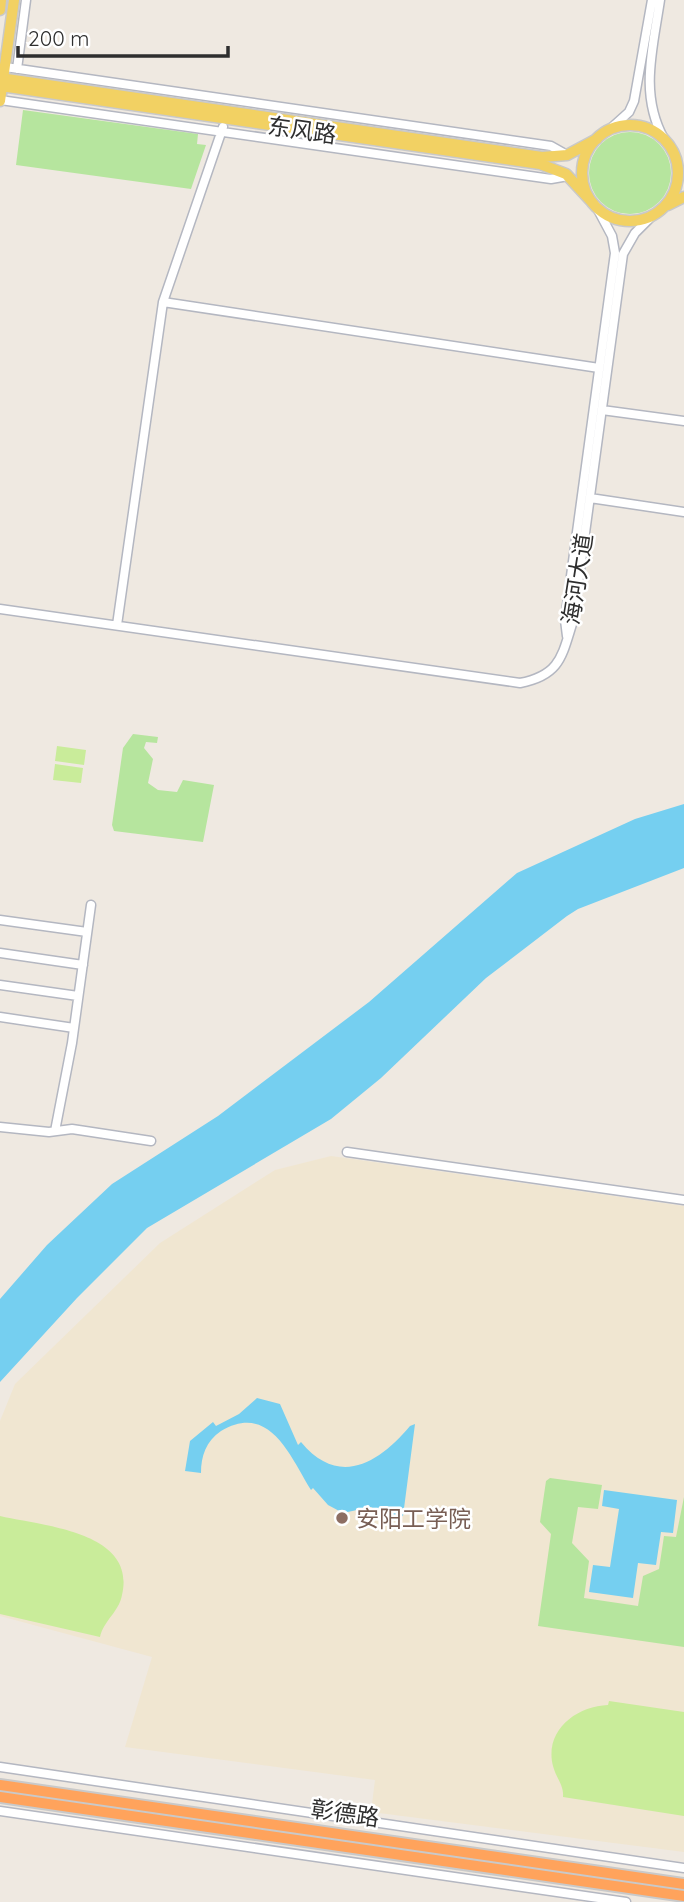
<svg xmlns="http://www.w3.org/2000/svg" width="684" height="1902" viewBox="0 0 684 1902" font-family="Quicksand,'Noto Sans SC',sans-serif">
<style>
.education{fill:#f0e6d1}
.green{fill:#b6e59e}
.pitch{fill:#c9ec9a}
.water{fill:#75cff0}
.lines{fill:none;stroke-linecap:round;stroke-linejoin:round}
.minor-casing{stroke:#b4b7c1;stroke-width:11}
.major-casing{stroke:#c9c9c9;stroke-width:13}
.highway-casing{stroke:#c9c9c9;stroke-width:14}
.minor{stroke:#fff;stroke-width:8}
.major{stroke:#f2d163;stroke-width:10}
.highway{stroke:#ffa35c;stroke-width:10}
.education-dot{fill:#8d6e63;stroke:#fff;stroke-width:2.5}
.labels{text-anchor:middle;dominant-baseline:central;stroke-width:5;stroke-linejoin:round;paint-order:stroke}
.street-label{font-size:23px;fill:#2e2e2e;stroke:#fff}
.education-label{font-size:23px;fill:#785e54;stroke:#fff;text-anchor:start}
</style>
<rect width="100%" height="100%" fill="#efe9e1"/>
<path class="education" d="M331,1156L684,1206V1852L371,1812L375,1780L125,1747L152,1657L0,1616V1421L15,1384L160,1243L275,1170Z"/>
<path class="green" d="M23,110L198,134L197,144L206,145L191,189L16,165Z
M589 173a41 41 0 1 1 82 0a41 41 0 1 1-82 0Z
M133,734L158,737L157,743L146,742L144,748L153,759L148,783L158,790L177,792L183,780L214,785L203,842L114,831L112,825L123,748Z
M550,1478L602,1485L598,1509L578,1507L572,1543L589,1561L584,1598L638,1606L643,1576L659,1569L664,1536L676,1537L684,1497V1647L538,1626L551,1534L540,1522L546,1481Z"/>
<path class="pitch" d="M57,746L86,750L84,765L55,761Z
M55,764L83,768L81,783L53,780Z
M0,1516C42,1526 137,1531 122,1595C119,1612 104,1620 100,1637L0,1614Z
M609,1701L684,1712V1816L563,1797C564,1785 556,1778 553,1766C544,1731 576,1706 608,1705Z"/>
<path class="water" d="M684,804V868L578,909L567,916L486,978L381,1078L331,1119L147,1228L77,1298L0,1382V1299L47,1245L112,1184L218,1116L369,1002L517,873L635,819Z
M257,1398L280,1404L298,1445L301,1442C339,1488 379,1463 410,1426L415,1424L403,1516L387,1518L371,1507L343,1513L328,1505L313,1488L311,1490C290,1456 270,1402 221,1431C206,1441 201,1456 201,1473L185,1471L190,1441L213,1422L216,1426L239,1414Z
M604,1490L677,1500L673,1533L661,1532L656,1565L638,1563L633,1598L589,1592L593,1565L610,1567L619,1509L602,1506Z"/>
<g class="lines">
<g class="minor-casing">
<path id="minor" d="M660,0C653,48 639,94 664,139
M5,67L551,146L567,155
M17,69L26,0
M0,100L551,179L568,176
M609,130L629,112L634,101L652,0
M163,302L599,368
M602,410L684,421
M590,498L684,512
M0,609L520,683C561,675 562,655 573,621L623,254L635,233L652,216
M117,625L163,302L223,127
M567,636L565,620L615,253L612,236L596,206
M0,920L87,932
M0,953L83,965
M0,985L78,996
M0,1017L74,1028
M0,1127L49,1132L72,1129L151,1141
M55,1131L72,1043L91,905
M347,1152L684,1200
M0,1767L684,1868
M0,1811L626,1902"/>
</g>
<g class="major-casing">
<path id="major" d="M0,10L1,0
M0,78L542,157L567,155L597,139
M0,86L540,164L566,174L591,201
M0,101L14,0
M582 173a48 48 0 1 1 96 0a48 48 0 1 1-96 0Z
M668,205L684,197"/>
</g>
<g class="highway-casing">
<path id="highway" d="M0,1785L684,1884
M0,1797L684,1896"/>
</g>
<use href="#minor" class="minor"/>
<use href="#major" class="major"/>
<use href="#highway" class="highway"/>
</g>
<circle class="education-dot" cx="342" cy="1518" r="7"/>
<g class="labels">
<g class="street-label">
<text transform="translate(302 130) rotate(8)">东风路</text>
<text transform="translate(577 579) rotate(-81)">海河大道</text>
<text transform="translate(345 1813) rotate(8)">彰德路</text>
</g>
<g class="education-label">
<text x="356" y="1518">安阳工学院</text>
</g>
</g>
<path d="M18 46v10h210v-10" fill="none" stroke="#2e2e2e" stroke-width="3.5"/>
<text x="28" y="46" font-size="21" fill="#2e2e2e" stroke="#ffffff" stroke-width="5" paint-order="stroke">200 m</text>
</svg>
